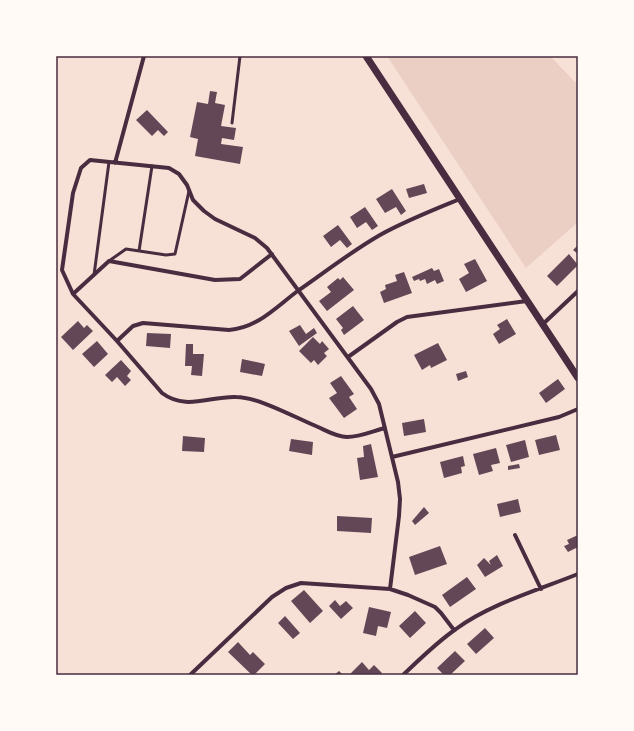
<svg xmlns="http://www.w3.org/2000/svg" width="634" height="731" viewBox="0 0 634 731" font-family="'Nunito Sans',sans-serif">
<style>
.green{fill:#ebcfc5}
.building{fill:#644757}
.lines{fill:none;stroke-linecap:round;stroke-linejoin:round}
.service{stroke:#4a2c40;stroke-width:3}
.minor{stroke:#4a2c40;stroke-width:4}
.tertiary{stroke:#4a2c40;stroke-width:7}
.neatline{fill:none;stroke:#4a2c40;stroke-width:1.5}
</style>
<rect width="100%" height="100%" fill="#f7e1d7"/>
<path class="green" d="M387,56H550L578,85V222L526,268Z"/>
<path class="building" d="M210,91L217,92L215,103L225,105L221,126L236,128L234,140L222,138L221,144L243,147L240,164L195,156L198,139L190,137L197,102L208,104Z
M147,110L168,132L164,136L158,130L152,136L136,120Z
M424,184L427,193L409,198L406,189Z
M392,189L406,211L401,215L396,207L385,213L376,199Z
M365,207L378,226L372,230L366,222L357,228L350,217Z
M338,225L352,244L347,248L340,240L331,247L323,236Z
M578,245V254L573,250Z
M569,254L578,265L557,286L547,276Z
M475,259L487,281L466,292L459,279L469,273L464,264Z
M432,268L434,271L439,269L444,281L437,284L435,280L427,284L425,279L420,281L419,279L414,281L412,277Z
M404,272L412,293L384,303L380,292L386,289L385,285L397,281L395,275Z
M343,277L354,290L327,311L319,301L331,292L327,287L338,278L340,280Z
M353,306L364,320L344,335L341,330L343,328L336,319Z
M507,319L516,334L499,344L493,334L500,329L497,325Z
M78,321L84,328L87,325L93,331L73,350L61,337Z
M300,325L306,334L314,328L317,333L299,346L289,331Z
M147,333L171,334L170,348L146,346Z
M313,337L320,344L322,341L329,349L324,353L327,356L318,365L314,360L311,363L299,351Z
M97,341L108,354L94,367L82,354Z
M438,343L447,360L431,368L430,365L422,370L414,355Z
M186,344H193V354H204L202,376L191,375L192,366H185Z
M242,359L265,364L262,376L240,372Z
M121,360L131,371L127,376L131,380L125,386L117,377L112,382L105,375Z
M466,371L468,377L458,381L456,374Z
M341,376L354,394L349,397L357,409L344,418L329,398L337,393L330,383Z
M558,379L565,389L546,403L539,393Z
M424,419L426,432L404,436L402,423Z
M556,435L560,450L539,455L535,440Z
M183,436L205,438L204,452L182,451Z
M291,439L313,442L312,455L289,451Z
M525,440L529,457L511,462L506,445Z
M371,444L378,477L360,480L357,458L364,457L363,446Z
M496,448L500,463L491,465L493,471L479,475L473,454Z
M463,456L465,466L461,467L462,473L444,478L440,462Z
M519,464L520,468L508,470V466Z
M518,499L521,512L500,517L497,504Z
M424,507L429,513L415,525L412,521Z
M337,516L372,518L371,533L337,531Z
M578,535V547L568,552L564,546L569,544L567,540Z
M440,546L447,564L415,575L409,557Z
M497,555L503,566L485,577L477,565L484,558L491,565L489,561Z
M467,577L476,589L450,607L442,595Z
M304,590L323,611L310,623L291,601Z
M335,600L340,606L346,601L353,608L341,619L329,606Z
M369,607L391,612L387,628L378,626L376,636L363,633Z
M415,611L426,623L410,638L399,626Z
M285,616L300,633L293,639L278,623Z
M485,628L494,638L476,654L467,644Z
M238,642L250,655L253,652L265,664L254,675H252L228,652Z
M455,651L465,661L450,675H444L437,668Z
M362,662L369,670L374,665L382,673L380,675H349Z
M339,671L343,675H334Z"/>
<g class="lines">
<path class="service" d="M232,123L240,56
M139,251L152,166
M109,261L126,249L166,255L175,254L189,191
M94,275L109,162"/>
<path class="minor" d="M115,163L144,56
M73,294L109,261L215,280L240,279L272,254
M543,324L578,291
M117,341L133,326L143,323L229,330C258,328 277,306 299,290C325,272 352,251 380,235C405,221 433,210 460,199
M348,357L397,322L407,317L527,301
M385,428C373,431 360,437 347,437C337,437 327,431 318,427C296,418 259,397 236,397C209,396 186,411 162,393L117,341L73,294L62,270L73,193L81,168L90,160L169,168L179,174L187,185L193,200L204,211L215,219L255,238L267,248L371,389L379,404L398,482L400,499L399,516L390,589
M392,457L559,417L578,409
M515,535L541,589
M190,675L272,597L286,588L301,583L390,589L408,595L435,607L441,613L454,630
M403,675C420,659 437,642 456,629C490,604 538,590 578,574"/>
<path class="tertiary" d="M366,56L578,378"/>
</g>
<rect width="634" height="731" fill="none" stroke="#fffaf5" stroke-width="114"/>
<rect x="57" y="57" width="520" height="617" class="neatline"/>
</svg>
